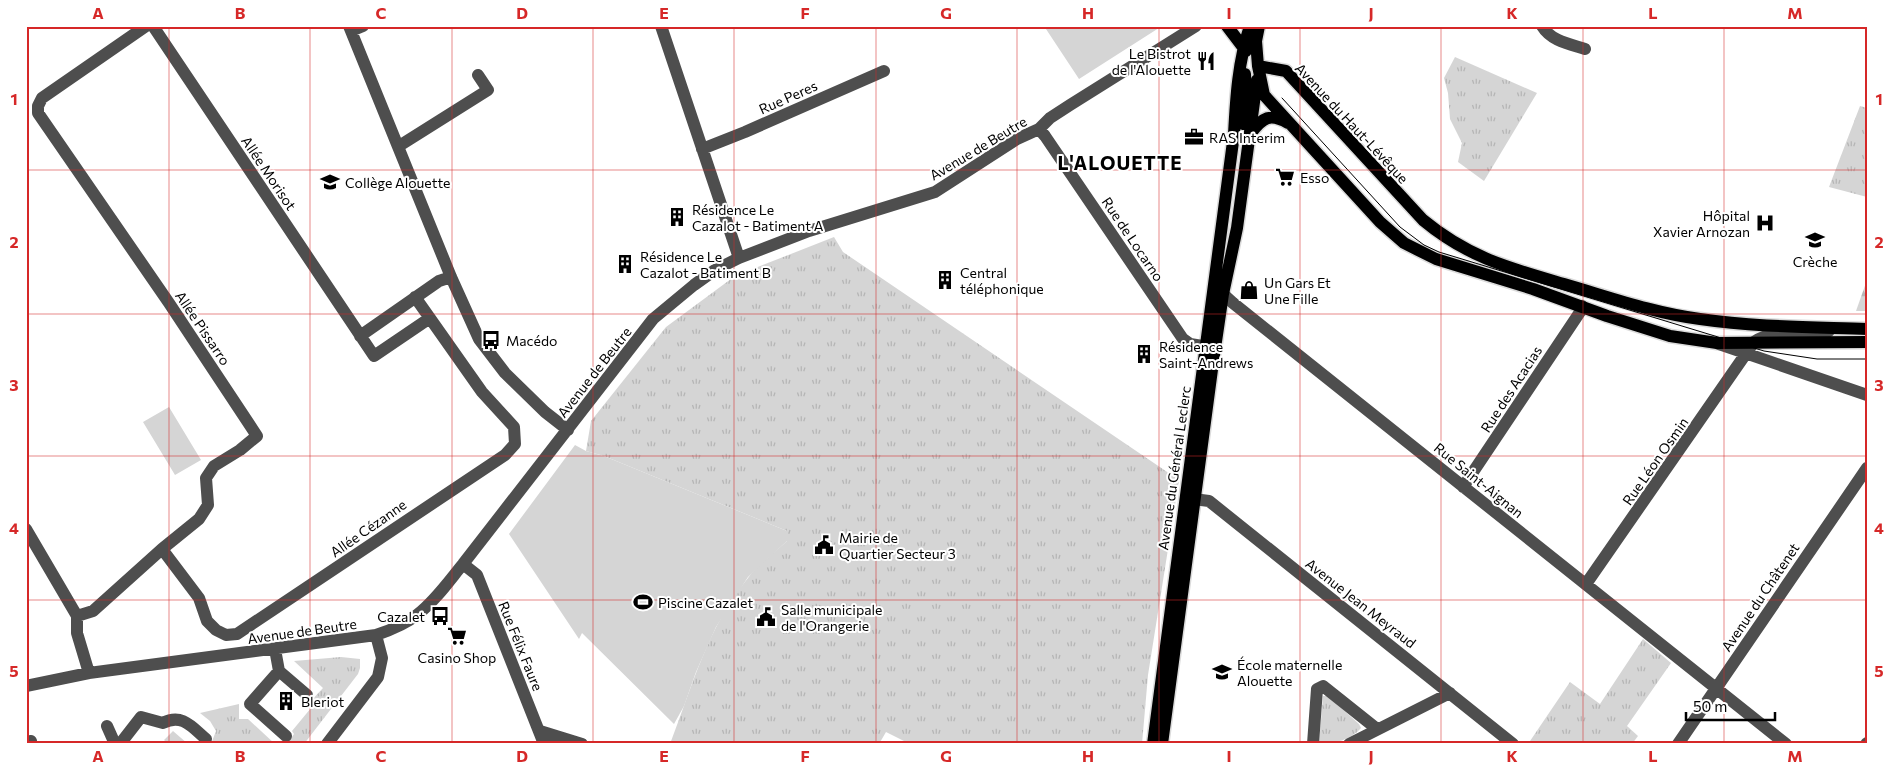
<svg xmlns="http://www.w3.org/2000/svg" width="1893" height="770" viewBox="0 0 1893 770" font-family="Commissioner,sans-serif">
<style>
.grass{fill:url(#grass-tufts)}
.forest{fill:url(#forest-firs)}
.garden{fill:#d5d5d5}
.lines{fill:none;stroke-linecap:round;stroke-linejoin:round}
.major-casing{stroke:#dbdbdb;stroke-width:15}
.minor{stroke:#4e4e4e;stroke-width:12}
.major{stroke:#000;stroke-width:12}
.tram{stroke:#000;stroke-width:1}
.grid{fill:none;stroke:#d62828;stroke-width:1;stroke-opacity:0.55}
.labels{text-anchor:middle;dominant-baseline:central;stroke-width:4;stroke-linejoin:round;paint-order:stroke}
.poi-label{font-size:14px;fill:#000;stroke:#fff;text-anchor:start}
.street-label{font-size:14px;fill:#000;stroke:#fff}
.district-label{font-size:19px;font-weight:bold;letter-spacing:1px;fill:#000;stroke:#fff}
.neatline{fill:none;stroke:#d62828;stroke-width:2}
.grid-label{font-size:16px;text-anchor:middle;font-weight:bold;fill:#d62828}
</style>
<defs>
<pattern id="grass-tufts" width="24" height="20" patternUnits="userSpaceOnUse" patternTransform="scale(1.25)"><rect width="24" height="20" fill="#d5d5d5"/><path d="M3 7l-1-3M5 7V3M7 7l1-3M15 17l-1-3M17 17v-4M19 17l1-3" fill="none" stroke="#b5b5b5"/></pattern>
<pattern id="forest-firs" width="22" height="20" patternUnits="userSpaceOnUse" patternTransform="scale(1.25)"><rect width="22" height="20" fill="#d5d5d5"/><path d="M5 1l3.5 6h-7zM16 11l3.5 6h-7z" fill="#b5b5b5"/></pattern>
</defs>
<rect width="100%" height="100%" fill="#fff"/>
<path class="grass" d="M1455,57L1537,93L1484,181L1458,162L1462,143L1450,119L1448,93L1444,78Z
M1860,106L1867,108V197L1829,187Z
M834,237L843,252L1179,480L1148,675L1142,744H910L886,732L879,744H670C692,687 708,626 748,578C758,564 774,553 787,541V531L604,456L586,451L591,421L666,327L735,276Z
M1643,639L1671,663L1627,726L1638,736L1632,744H1528L1570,682L1600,704Z
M341,657L360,659V668L358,674L304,744H287L294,734L292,731L311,708L309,703L323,688L294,661Z
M1323,696H1328L1359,724L1361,728C1351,740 1334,744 1319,744Z
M239,704V719H248L275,744H211L216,731L210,721L200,713Z
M173,731L188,744H168L164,740Z"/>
<path class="forest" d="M1867,280V311H1856Z"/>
<path class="garden" d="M1044,26H1162L1079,79Z
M169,407L201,460L175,475L143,422Z
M575,445L586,451L604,456L787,531V541L748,577L716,627L696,672L684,706L674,724L582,633L579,639L509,534Z"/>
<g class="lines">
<g class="major-casing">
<path id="major" d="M1227,26L1246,51
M1259,26L1256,41L1258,66L1264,95L1380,222L1404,243L1436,259L1533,289L1607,316L1670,336L1717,343L1867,342
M1258,66L1286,71L1423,220C1469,258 1509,268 1564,284C1609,297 1653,313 1700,319C1755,327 1811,327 1867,329
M1243,124L1246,96L1245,74
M1251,133C1263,117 1270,113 1288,123
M1153,744L1234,134C1236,97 1238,62 1250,26
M1162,744L1213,362L1223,294L1237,228L1257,80"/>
</g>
<path class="minor" d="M153,26L374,356L430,318
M349,26L451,277L479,339L505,373L545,412L568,430
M661,26L739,258
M1542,26C1551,41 1569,44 1585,49
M351,31L363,26
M1039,129L1045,136L1183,339L1190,344L1215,348
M399,146L488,90L478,75
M702,149L745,132L884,71
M1220,285L1223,294L1233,303L1786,744
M360,336L439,281L451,277
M1719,344L1867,395
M1463,487L1580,312L1582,306
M1186,498L1209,501L1513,744
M26,529L77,616V633L89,673
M162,549L199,598L207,621L216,630L226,635L237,634L505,455L515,444L514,427L482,392L415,297
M463,564L477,575L544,744
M1586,584L1754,342C1771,328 1808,335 1829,331
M77,616L93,611L162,549L199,519L208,505L206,478L214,466L240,450L257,436L169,303L38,113V106L42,98L146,26
M275,649L279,671L307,695
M279,671L250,704L286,736
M26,686L89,673L376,635C391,630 406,624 418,614C435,601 449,581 463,564L653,319L694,285L715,270L739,258L809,231L935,192L1017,139L1039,129L1050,118L1070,105L1196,26
M107,726L115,744
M540,731L582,744
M29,744L31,741
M120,744L141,717L163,723C182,713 192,727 206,739
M327,744L378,677L382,658L376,635
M1313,744L1317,689L1323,686L1377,729
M1349,744L1450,693
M1678,744L1867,468
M1866,744L1867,743"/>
<use href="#major" class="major"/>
<path class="tram" d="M1282,98L1400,227L1424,245L1439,252L1764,351L1817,359H1867"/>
</g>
<path class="grid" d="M169,26V744M310,26V744M452,26V744M593,26V744M734,26V744M876,26V744M1017,26V744M1159,26V744M1300,26V744M1441,26V744M1583,26V744M1724,26V744M26,170H1867M26,314H1867M26,456H1867M26,600H1867"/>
<defs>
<g id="restaurant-bare" transform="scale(1.5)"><path d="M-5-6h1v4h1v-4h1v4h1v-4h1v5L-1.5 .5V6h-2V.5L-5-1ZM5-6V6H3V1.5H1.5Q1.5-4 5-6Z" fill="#000" stroke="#fff" stroke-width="2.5" paint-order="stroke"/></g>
<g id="office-bare" transform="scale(1.5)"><path d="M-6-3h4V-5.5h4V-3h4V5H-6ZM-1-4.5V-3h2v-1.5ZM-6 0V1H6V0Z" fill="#000" stroke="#fff" stroke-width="2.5" paint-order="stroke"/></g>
<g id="supermarket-bare" transform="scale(1.5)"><path d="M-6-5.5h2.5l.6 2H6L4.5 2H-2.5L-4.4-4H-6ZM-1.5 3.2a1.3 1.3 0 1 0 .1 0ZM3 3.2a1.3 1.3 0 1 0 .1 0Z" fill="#000" stroke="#fff" stroke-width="2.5" paint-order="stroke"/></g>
<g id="school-bare" transform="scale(1.5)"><path d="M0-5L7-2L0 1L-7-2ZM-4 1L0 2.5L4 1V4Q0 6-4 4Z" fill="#000" stroke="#fff" stroke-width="2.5" paint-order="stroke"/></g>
<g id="building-bare" transform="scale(1.5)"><path d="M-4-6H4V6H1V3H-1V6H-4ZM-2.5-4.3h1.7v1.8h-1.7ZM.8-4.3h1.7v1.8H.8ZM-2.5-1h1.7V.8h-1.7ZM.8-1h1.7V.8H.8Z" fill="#000" stroke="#fff" stroke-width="2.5" paint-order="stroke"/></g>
<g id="hospital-bare" transform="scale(1.5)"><path d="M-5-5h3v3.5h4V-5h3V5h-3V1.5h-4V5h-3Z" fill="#000" stroke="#fff" stroke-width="2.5" paint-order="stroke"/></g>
<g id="shop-bare" transform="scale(1.5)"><path d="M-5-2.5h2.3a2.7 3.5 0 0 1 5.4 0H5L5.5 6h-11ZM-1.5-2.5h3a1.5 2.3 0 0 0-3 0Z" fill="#000" stroke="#fff" stroke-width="2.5" paint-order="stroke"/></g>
<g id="bus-bare" transform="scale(1.5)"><path d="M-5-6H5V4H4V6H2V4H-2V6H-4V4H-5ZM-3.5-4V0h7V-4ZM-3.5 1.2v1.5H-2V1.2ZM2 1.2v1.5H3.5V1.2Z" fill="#000" stroke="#fff" stroke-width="2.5" paint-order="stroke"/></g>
<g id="civic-bare" transform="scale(1.5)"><path d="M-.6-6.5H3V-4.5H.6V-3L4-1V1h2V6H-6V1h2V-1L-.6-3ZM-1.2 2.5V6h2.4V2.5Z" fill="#000" stroke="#fff" stroke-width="2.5" paint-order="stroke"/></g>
<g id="stadium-bare" transform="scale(1.5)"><path d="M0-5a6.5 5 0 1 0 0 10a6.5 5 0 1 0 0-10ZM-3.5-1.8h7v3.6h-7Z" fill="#000" stroke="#fff" stroke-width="2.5" paint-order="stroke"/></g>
</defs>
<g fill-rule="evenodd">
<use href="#restaurant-bare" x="1206" y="61"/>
<use href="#office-bare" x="1194" y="137"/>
<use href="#supermarket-bare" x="1285" y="177"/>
<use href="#school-bare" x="330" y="182"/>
<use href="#building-bare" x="677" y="217"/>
<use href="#hospital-bare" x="1765" y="223"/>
<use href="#school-bare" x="1815" y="240"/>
<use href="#building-bare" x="625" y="264"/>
<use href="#building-bare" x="945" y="280"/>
<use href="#shop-bare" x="1249" y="290"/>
<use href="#bus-bare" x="491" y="340"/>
<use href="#building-bare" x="1144" y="354"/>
<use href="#civic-bare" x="824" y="545"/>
<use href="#stadium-bare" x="643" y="602"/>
<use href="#bus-bare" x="440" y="616"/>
<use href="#civic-bare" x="766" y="617"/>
<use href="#supermarket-bare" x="457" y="636"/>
<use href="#school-bare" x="1222" y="672"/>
<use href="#building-bare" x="286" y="701"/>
</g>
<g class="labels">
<g class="poi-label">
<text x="1191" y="53" text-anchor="end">Le Bistrot<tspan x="1191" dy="16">de l'Alouette</tspan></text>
<text x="1209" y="137">RAS Interim</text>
<text x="1300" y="177">Esso</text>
<text x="345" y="182">Collège Alouette</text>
<text x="692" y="209">Résidence Le<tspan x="692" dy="16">Cazalot - Batiment A</tspan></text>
<text x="1750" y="215" text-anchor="end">Hôpital<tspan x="1750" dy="16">Xavier Arnozan</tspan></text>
<text x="640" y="256">Résidence Le<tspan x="640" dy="16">Cazalot - Batiment B</tspan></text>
<text x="1815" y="261" text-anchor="middle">Crèche</text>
<text x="960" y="272">Central<tspan x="960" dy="16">téléphonique</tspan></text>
<text x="1264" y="282">Un Gars Et<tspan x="1264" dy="16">Une Fille</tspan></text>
<text x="506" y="340">Macédo</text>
<text x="1159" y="346">Résidence<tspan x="1159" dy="16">Saint-Andrews</tspan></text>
<text x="839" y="537">Mairie de<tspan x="839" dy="16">Quartier Secteur 3</tspan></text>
<text x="658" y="602">Piscine Cazalet</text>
<text x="781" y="609">Salle municipale<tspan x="781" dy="16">de l'Orangerie</tspan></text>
<text x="425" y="616" text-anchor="end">Cazalet</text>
<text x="457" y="657" text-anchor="middle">Casino Shop</text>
<text x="1237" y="664">École maternelle<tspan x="1237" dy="16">Alouette</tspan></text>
<text x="301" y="701">Bleriot</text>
</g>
<g class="street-label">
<text transform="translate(788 97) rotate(-24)">Rue Peres</text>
<text transform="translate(1352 123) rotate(47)">Avenue du Haut-Lévêque</text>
<text transform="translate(978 148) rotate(-31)">Avenue de Beutre</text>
<text transform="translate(269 173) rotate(56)">Allée Morisot</text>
<text transform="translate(1133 239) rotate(56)">Rue de Locarno</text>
<text transform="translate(203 328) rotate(56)">Allée Pissarro</text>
<text transform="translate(594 372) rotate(-52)">Avenue de Beutre</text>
<text transform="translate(1511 389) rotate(-57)">Rue des Acacias</text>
<text transform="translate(1655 461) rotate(-55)">Rue Léon Osmin</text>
<text transform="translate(1174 468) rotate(-82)">Avenue du Général Leclerc</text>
<text transform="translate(1479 480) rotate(39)">Rue Saint-Aignan</text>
<text transform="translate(368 528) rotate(-35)">Allée Cézanne</text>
<text transform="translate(1760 597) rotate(-56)">Avenue du Châtenet</text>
<text transform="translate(1361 603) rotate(38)">Avenue Jean Meyraud</text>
<text transform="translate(302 631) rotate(-8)">Avenue de Beutre</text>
<text transform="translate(521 646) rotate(68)">Rue Félix Faure</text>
</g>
<g class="district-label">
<text x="1120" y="162">L'ALOUETTE</text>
</g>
</g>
<rect width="1893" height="770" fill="none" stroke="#ffffff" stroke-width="55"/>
<path d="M1686 712v8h89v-8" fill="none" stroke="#000000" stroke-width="2.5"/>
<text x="1693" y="712" font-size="15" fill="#000000" stroke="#ffffff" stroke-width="4" paint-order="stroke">50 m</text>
<rect x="28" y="28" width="1838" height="714" class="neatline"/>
<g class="grid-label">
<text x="98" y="19">A</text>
<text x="240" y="19">B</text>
<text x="381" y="19">C</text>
<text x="522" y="19">D</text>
<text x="664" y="19">E</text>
<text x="805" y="19">F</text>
<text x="946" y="19">G</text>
<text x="1088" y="19">H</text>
<text x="1229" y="19">I</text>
<text x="1371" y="19">J</text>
<text x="1512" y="19">K</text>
<text x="1653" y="19">L</text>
<text x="1795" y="19">M</text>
<text x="14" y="105">1</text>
<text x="1879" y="105">1</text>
<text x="14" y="248">2</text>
<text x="1879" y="248">2</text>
<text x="14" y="391">3</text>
<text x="1879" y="391">3</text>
<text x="14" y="534">4</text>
<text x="1879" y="534">4</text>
<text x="14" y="677">5</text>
<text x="1879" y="677">5</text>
<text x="98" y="762">A</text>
<text x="240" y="762">B</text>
<text x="381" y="762">C</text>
<text x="522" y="762">D</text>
<text x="664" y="762">E</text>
<text x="805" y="762">F</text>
<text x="946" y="762">G</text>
<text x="1088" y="762">H</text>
<text x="1229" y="762">I</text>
<text x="1371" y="762">J</text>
<text x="1512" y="762">K</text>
<text x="1653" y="762">L</text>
<text x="1795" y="762">M</text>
</g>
</svg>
